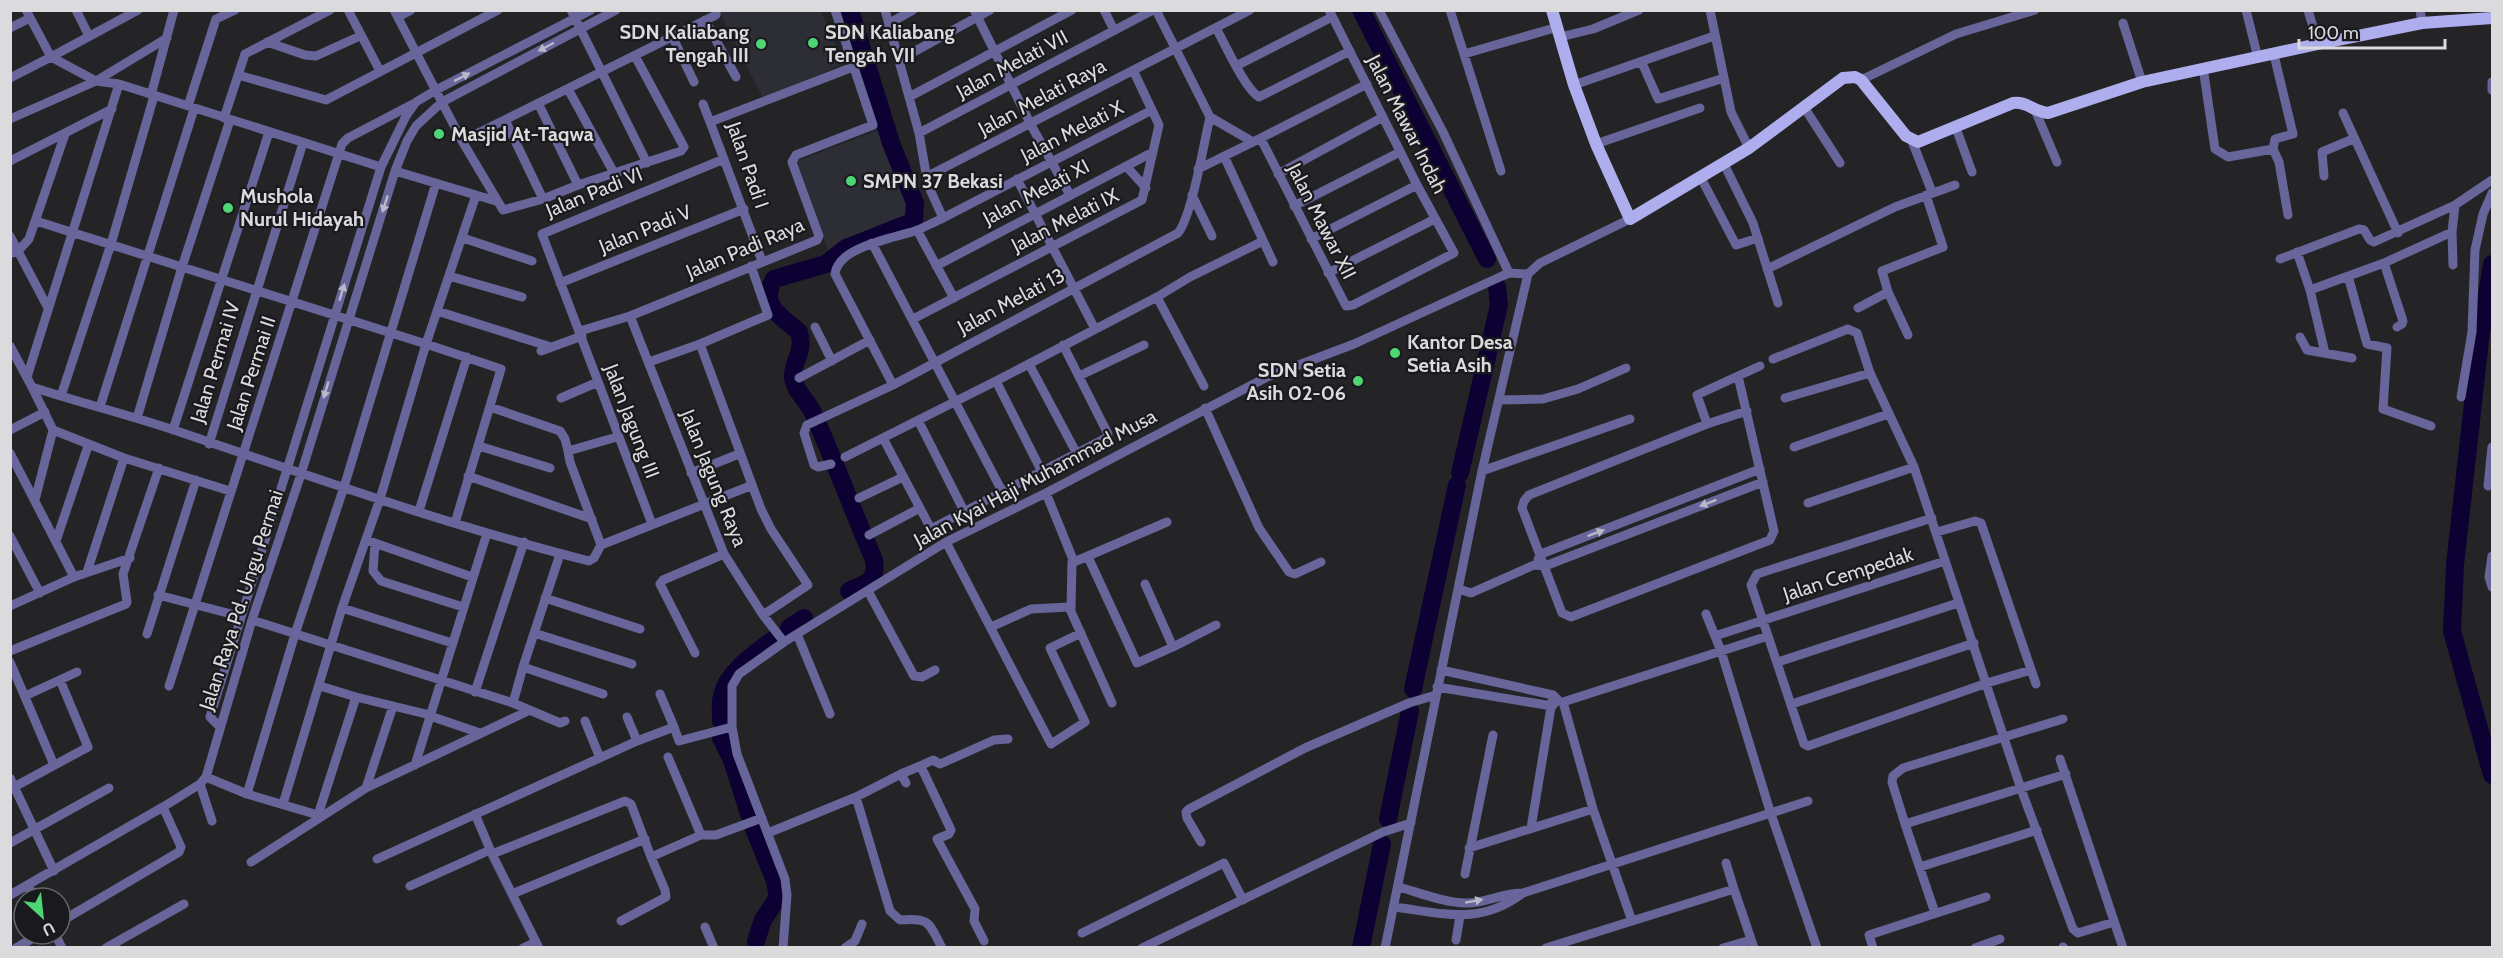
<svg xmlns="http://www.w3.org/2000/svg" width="2503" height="958" viewBox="0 0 2503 958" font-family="Cabin,sans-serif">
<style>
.built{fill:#2d2d36}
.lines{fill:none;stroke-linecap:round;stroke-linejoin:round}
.river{stroke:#0d0033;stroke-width:18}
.minor{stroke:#676599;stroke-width:9}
.major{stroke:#aeaded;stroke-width:12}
.oneway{fill:#b8b8c9}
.poi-dot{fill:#4ed675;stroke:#1a1a1e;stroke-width:2}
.labels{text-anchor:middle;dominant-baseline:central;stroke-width:4.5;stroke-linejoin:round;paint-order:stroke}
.poi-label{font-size:20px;font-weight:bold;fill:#dbdbde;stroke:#1a1a1e;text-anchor:start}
.street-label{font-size:20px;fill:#dbdbde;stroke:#1a1a1e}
</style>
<rect width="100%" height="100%" fill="#242427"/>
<path class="built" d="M719,11H821L844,63L764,100Z
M879,130L906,200L905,219L828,250L797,161Z"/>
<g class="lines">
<path class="river" d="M1361,10L1487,259
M2492,264L2480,340L2455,565L2452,631L2492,775
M1460,473L1499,305L1497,287
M849,591C866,583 878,582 874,560C853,511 835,462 813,413C808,401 794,391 793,377C792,362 805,352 799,332C781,316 759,306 774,279L826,264L846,248L914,221L915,203L891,143L850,10
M789,628L804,618
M1413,689L1457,485
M721,721C721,713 720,703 722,696C727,671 756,653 774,639
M721,738L732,760L749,814
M1388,819L1410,711
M754,829L775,881L778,897L763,920L756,941
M1361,948L1382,844"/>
<path class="minor" d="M26,10L51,57L138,10
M76,10L89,36
M348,10L380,71
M394,10L462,141L503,210L543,199L578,185L681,151L684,147L635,56
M571,10L647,163
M885,10L919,133L928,185L943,218
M974,10L1031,125L1070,195
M1104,10L1114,30
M1156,10L1210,117
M1379,10L1443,132L1509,273
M1450,10L1501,171
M1710,10L1731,112L1749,148
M2246,10L2258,58
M2308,10L2318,44
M2420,10L2422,23
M398,17L411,10
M705,20L736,77
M2123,23L2142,82
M888,24L913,10
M10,28L30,18
M1216,28C1225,44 1245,89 1259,97L1350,51
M672,36L694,82
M1560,37L1593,29L1639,10
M267,42L305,55L316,56L360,36
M1464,54L1558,27
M899,60L990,10
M1642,63L1658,99L1724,78
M1236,66L1332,17
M2204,74L2215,149L2228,157L2273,149L2279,162L2288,215
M238,75L326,100L498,10
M10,78L51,57L96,81L119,84L381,167
M1861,80L1956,34L2035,10
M2492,82V90
M1574,85L1714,36
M568,89L614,173
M151,95L174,10
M909,97L1072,10
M538,103L578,185
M703,104L710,122
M188,106L216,19L235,10
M1804,107L1840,163
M2035,110L2057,162
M2343,113L2398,233
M1210,117L1253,142L1367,84
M224,118L245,54L330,10
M10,119L96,81L167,38
M505,120L543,199
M1956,128L1972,172
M919,133L1153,10
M1261,139L1346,306L1353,305L1454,253L1417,185L1329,10
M462,141L716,15V10
M1912,141L1932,192
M1596,144L1700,108
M2273,149L2275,139L2293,134L2274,55
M1224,156L1273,262
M10,161L112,109
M1724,164L1753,223L1778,303
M1126,166L1146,188
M1198,169L1253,142
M395,171L496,201
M1278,174L1383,117
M2324,176L2322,152L2353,139
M926,177L1250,10
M1701,178L1736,245L1758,238
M1017,179L1095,329
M1192,195L1212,236
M1294,206L1400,152
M36,221L426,344L501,369L455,523
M917,230L954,298
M10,236L48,308
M463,238L532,261
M1311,239L1417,185
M872,243L1003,493
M2297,252L2310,290L2325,353
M10,254L19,250L29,239L65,134
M2280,259L2359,229L2364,230L2370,240L2374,242L2455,205L2492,180
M762,261L710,122L853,67
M2384,263L2452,232
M2453,265L2452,232L2455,205
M751,266L768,315L700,344L761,509L771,529L808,585L763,615
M936,266L1153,152
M1767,269L1895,207L1955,185
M1328,273L1435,219
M449,276L522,297
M2348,276L2367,344L2387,348L2383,409L2431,426
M560,283L744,209
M2310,290L2384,263L2403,321L2402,324L2397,327
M1888,292L1908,335
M1157,297L1190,277L1263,241
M1858,308L1888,292L1882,271L1943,247L1926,195
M437,311L551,347
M630,316L724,554L763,615L784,642
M913,319L1142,200L1159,125L1133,70
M815,327L832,361
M580,331L630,316L817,240L819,236L792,162L796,155L873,125L835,10
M2300,337L2307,350L2352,358
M10,346L32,387C78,402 125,414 171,429C309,476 447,525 589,561L594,558L601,545
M541,351L582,336
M1773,359L1848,329L1857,333L1870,373L1914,467L2021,789L2073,929L2078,933L2114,922
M649,362L700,344
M1029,364L1077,454
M1079,376L1144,345
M1738,376L1760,366
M27,377L119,84
M799,378L870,340
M996,381L1042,472
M893,385L835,274C838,246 896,238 918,230C926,226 935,222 943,218L1152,110
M32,387L53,430L124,458L230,491
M61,396L111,244L154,96
M2461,397L2472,332L2475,250L2483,214L2492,193
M561,398L598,382
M1785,398L1870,373
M1500,400L1543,399L1578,389L1626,368
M100,407L194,109
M490,407L560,431L565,439L568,451
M1205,408L1259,528L1289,572L1295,574L1321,562
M137,418L182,267L230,120
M918,420L965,513
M1707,424L1697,395L1738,376L1774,531L1770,540L1571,617L1562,613L1522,508L1524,501L1529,495L1707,424L1747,411
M10,430L45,412
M173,430L269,132
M883,438L931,529L1106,438L1108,434L1063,345
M209,444L303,143
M479,446L550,468
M1794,447L1888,414
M10,453L74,577
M845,457L996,381L1157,297L1204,386
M831,464L818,467L814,465L804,433L807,425L893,385L1178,233C1192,216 1204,142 1210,117
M1482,471L1630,419
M691,473L739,454
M468,476L592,519
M2488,486L2492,447
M1046,493L1074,562L1167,522
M859,498L903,477
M35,500L53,430
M1808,503L1914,467
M419,511L467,357
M1932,518L1757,574L1751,585L1804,744L1808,746L1987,683L2031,670
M652,524L542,234L724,159
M1937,532L1975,521L1981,523L2036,684
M869,535L920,508
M10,536L40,593
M56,541L88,446
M369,541L472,577
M946,542L1051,744L1085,722L1050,648L1081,633
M375,543L373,571L381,581L463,607
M601,545L750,486
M601,545L570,462L568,451L617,437
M2492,556L2489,577L2492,587
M1088,557L1137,663L1173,647L1145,584
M1538,559L1541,554L1760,469
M87,572L124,458
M1459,589L1471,593L1534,565L1545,566L1763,482
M868,591L914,676L922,677L935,670
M158,595L239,616
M545,598L640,629
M10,606L74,577L130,558
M342,608L452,643
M1071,609L1072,562
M1706,614L1721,651L1770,811L1817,948
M252,620L513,703L560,723L565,721
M991,627L1031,609L1069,607L1112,703
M534,633L632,664
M147,634L196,480
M797,634L830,714
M1715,636L1945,561
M1173,647L1216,625
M10,651L126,604L127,602L123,574L159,468
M695,653L660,584L663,580L724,554
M10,662L54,765
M1778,662L1958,603
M523,667L603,694
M1441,670L1553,695L1559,701L1563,702L1768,636
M169,686L342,144L348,138L413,104
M320,686L356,697
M1437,687L1552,706L1554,704
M475,692L524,542
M25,696L77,672
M1563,702L1593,809L1632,921
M513,703L523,667L560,554
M1792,704L1974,643
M430,716L480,733
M627,717L637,741
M585,721L600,758
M220,727L210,717L381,167L406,116L416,102L436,90L591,10
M674,727L679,741L732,727
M668,757L701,835
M2060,759L2123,948
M415,765L487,533
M920,766L933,760L940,764L994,740L1008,739
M901,774L920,766L924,773L951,830L949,834L937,839L975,909L974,921L984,941
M206,777L247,794L318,815L316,819
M10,778L54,871
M200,784L212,821
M14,787L88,747L60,680
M366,788L393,706
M247,794L295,634L344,487L436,183
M856,797L890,911L900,920C930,917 929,923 942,948
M283,804L342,608L380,499L426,344L476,195
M475,814L492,854L625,801L631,804L651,857L701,835H716L762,818
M318,815L356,697L430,715
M1905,824L1892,782L1893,776L1903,768L2063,719
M1531,828L1553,695
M768,833L856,797L901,774L906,783
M1201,842L1187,818L1186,812L1189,809L1305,748L1409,703L1436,695
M10,843L109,788
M1469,848L1593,809
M492,854L512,894
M377,859L637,741L674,727L660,694
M251,862L366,788L528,711
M1726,863L1734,889
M1920,867L2037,830
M1465,874L1493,735
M28,885L35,898
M410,886L490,850
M1399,887C1420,893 1445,903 1467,903C1485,903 1502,893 1523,893L1808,801
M10,895L163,807L200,784L206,777L252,620L301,474L395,171L407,141L416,126L442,102L616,10
M1394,907C1442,913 1480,926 1523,893
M1935,913L1905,824L2066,774
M621,921L666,897L665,890L651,857
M60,922L179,852L181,847L163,807
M705,927L714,948
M1082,933L1224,863L1243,900
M55,934L62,948
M1456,940L1460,916
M2063,947L2064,948
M16,948L40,934
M106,948L184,904
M523,948L536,942
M539,948L512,894L645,839
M783,948L787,895L785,879L737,754L732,727V686L739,674L784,642L946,542L1046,493L1267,377L1354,344L1502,276L1509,273L1528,274
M845,948L855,941L862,924
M1142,948L1383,832L1411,823
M1385,948L1482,471L1528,274L1540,263L1630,219
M1546,948L1734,889L1754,948
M1723,948L1751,940
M1873,948L1869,935L1986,897
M1975,948L2000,939"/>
<path class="major" d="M1552,10L1574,85L1596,144L1630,219L1749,148L1843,78L1855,77L1861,80L1906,136L1918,142L2013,103C2027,101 2034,112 2048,113L2142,82L2318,44L2422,23L2492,18"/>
</g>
<defs><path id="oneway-solid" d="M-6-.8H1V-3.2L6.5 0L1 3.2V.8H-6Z" transform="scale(1.5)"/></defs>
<g class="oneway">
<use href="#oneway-solid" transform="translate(546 47) rotate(152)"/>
<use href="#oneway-solid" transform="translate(462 77) rotate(-27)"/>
<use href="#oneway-solid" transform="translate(385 204) rotate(108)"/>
<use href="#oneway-solid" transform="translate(342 292) rotate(-73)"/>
<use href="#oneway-solid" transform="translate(326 390) rotate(107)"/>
<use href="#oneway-solid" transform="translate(1708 503) rotate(159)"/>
<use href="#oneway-solid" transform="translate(1596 533) rotate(-21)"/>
<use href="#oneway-solid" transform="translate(1474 901) rotate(-10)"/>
</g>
<g class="poi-dot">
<circle cx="813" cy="43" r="6"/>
<circle cx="761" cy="44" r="6"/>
<circle cx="439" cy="134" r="6"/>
<circle cx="851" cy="181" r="6"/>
<circle cx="228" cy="208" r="6"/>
<circle cx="1395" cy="353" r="6"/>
<circle cx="1358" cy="381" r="6"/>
</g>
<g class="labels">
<g class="poi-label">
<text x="749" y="32" text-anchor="end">SDN Kaliabang<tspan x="749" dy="23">Tengah III</tspan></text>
<text x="825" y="32">SDN Kaliabang<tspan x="825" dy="23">Tengah VII</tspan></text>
<text x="451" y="134">Masjid At-Taqwa</text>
<text x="863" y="181">SMPN 37 Bekasi</text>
<text x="240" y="196">Mushola<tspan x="240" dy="23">Nurul Hidayah</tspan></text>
<text x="1407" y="342">Kantor Desa<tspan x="1407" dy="23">Setia Asih</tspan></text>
<text x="1346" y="370" text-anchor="end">SDN Setia<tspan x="1346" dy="23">Asih 02-06</tspan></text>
</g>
<g class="street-label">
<text transform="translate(1012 64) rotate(-28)">Jalan Melati VII</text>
<text transform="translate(1042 97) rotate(-28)">Jalan Melati Raya</text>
<text transform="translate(1407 124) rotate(63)">Jalan Mawar Indah</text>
<text transform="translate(1072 131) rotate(-27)">Jalan Melati X</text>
<text transform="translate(748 165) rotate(71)">Jalan Padi I</text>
<text transform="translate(594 192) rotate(-22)">Jalan Padi VI</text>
<text transform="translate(1036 192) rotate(-28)">Jalan Melati XI</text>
<text transform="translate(1065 220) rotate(-27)">Jalan Melati IX</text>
<text transform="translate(1322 221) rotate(63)">Jalan Mawar XII</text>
<text transform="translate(645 229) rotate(-22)">Jalan Padi V</text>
<text transform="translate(745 248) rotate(-23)">Jalan Padi Raya</text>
<text transform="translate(1011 301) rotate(-28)">Jalan Melati 13</text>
<text transform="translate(215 362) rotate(-73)">Jalan Permai IV</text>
<text transform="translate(251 373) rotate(-72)">Jalan Permai II</text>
<text transform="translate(632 421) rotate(69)">Jalan Jagung III</text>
<text transform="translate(714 478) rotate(68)">Jalan Jagung Raya</text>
<text transform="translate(1035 478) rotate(-28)">Jalan Kyai Haji Muhammad Musa</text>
<text transform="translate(1848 574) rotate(-18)">Jalan Cempedak</text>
<text transform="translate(241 600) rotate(-72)">Jalan Raya Pd. Ungu Permai</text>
</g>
</g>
<rect width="2503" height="958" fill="none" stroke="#dbdbde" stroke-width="24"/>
<g transform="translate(42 916) rotate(153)"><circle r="28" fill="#1a1a1e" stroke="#67676b" stroke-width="1.5"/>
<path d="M0-4.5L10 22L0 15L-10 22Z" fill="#4ed675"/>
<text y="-9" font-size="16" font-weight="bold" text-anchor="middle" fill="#dbdbde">U</text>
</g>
<path d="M2299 39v9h146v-9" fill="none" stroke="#dbdbde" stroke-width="3"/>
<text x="2308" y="39" font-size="18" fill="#dbdbde" stroke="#1a1a1e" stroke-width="4.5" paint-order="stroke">100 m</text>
</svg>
